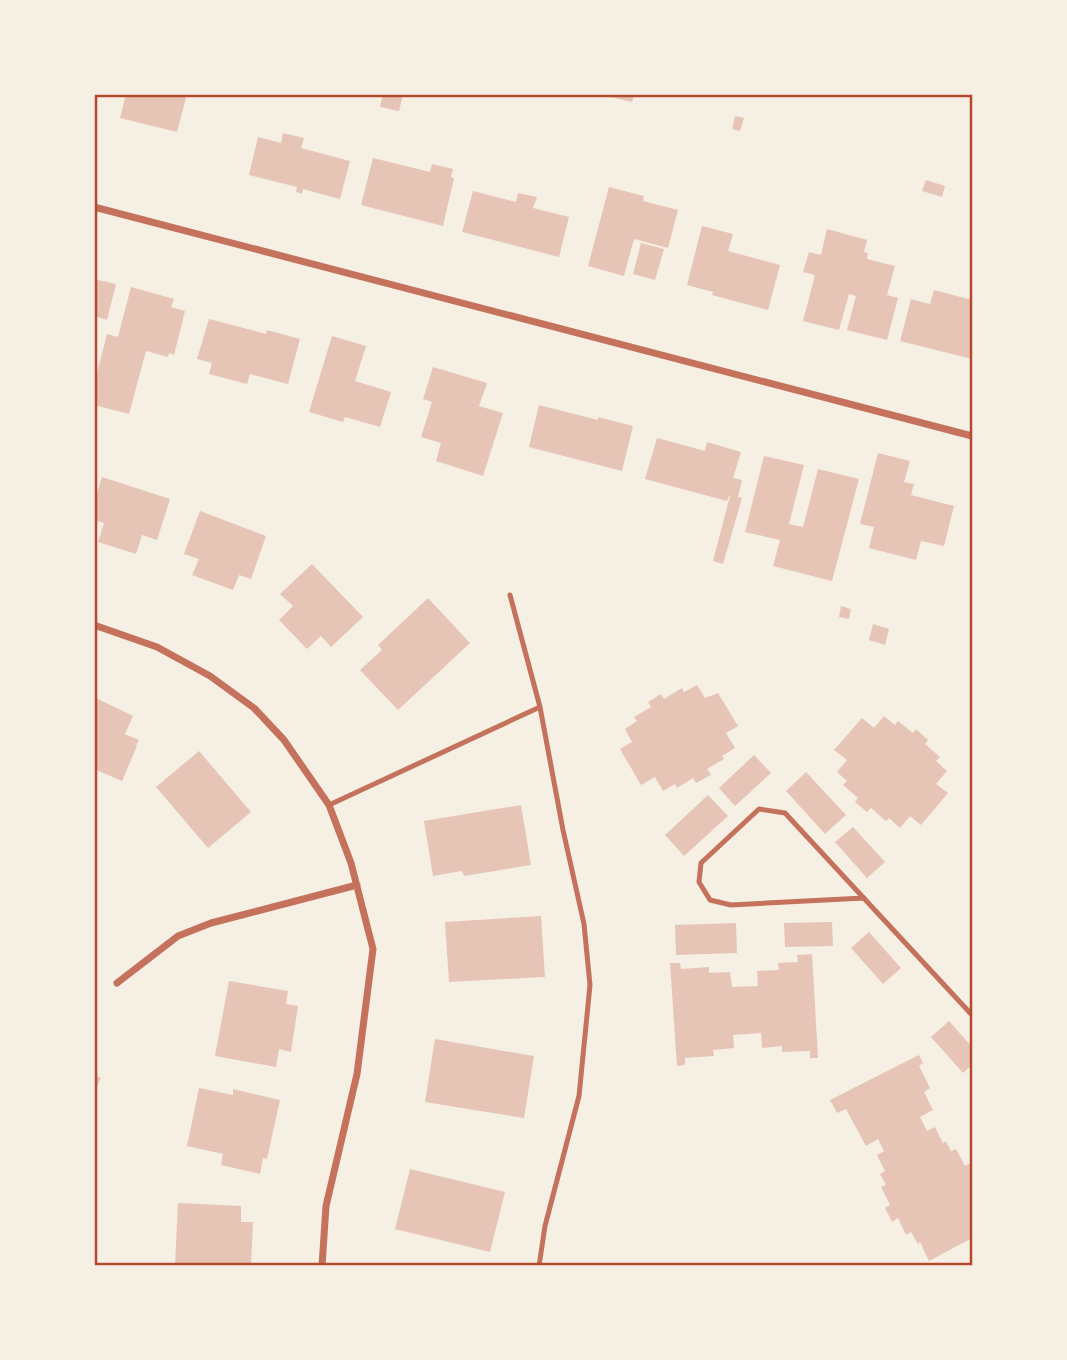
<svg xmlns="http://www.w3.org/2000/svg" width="1067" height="1360" viewBox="0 0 1067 1360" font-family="Merriweather,serif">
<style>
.building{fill:#e6c5b7}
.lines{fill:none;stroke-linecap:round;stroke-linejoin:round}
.service{stroke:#c5725c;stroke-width:5}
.minor{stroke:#c5725c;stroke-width:7}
.neatline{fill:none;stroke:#b5482f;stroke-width:2.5}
</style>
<rect width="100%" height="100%" fill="#f6efe4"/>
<path class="building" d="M126,94H187L177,132L120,118Z
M383,94H403L399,111L380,107Z
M611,94H634L632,102L611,97Z
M735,116L744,118L740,131L732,129Z
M283,133L304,138L301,148L350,161L340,199L303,189L302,194L296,192L297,187L249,175L258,137L281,143Z
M373,158L430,172L432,164L453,169L451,177L454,178L443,226L361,205Z
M926,180L945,186L942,197L922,191Z
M609,187L644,196L643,201L678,210L668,248L634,239L624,276L588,266Z
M473,191L516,202L518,193L537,197L533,208L569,217L559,257L462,232Z
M702,226L733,234L728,251L780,265L768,310L712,295L713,292L687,285Z
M827,229L867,240L864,252L868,253L867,259L895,266L887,295L898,298L887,340L847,330L856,296L849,294L839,330L803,321L815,275L803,272L809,252L821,255Z
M641,243L664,249L655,280L633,274Z
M94,279L116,284L107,320L94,316Z
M131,287L174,299L171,307L185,311L174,355L169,353L168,357L146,351L129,414L94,405V384L107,334L118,337Z
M934,290L972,300V359L900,341L911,299L930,304Z
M209,319L266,334L267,330L300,339L288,384L250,374L247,384L209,374L212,363L197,359Z
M332,336L366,346L355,381L391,392L380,427L345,417L343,422L309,412Z
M433,367L487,383L479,406L503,413L483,476L436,461L441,443L421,437L432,402L423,399Z
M539,405L598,420V417L633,426L622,471L529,447Z
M657,438L705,451L707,442L741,452L733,478L742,480L738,497L742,498L723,564L713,561L730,496H729L727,501L645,479Z
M878,453L910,461L904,482L914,484L911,495L954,506L944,546L921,541L916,560L869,548L874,527L860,524Z
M764,456L804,465L789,524L803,527L818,469L859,479L832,581L773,566L780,540L745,532Z
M102,477L170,499L157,540L142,535L136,554L98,542L104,523L94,520V502Z
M200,511L266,536L251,579L239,575L233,590L192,575L199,559L184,554Z
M312,564L363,617L331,647L321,636L307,649L279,620L293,606L280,594Z
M428,598L470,643L398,710L360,670L382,650L378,645Z
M841,606L851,609L849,619L839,617Z
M873,624L889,629L885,645L869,640Z
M697,685L705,698L718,693L738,726L726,733L735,748L722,756L724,759L707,769L711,775L696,783L693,778L677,788L675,784L663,791L655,777L641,785L620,749L632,742L625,729L637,721L634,717L651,707L648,702L661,694L664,699L682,688L684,692Z
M96,698L133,716L125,734L139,740L136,745L137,746L122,781L94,769Z
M884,716L895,725L898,721L913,733L916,729L928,740L925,744L940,757L936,761L947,771L936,784L948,793L921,825L910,816L900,828L889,818L886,821L871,808L867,812L855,802L858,798L843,785L847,781L837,772L847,760L834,750L862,718L874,728Z
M199,751L251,812L208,848L156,787Z
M754,755L771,773L735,806L719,788Z
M806,772L846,815L825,834L786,791Z
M708,795L728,816L684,856L665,835Z
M521,805L531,865L464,876L462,871L433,876L424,821Z
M853,827L885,862L867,878L835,842Z
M541,916L545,977L449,982L445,922Z
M832,922L833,946L785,947L784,923Z
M736,923L737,953L676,955L675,925Z
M869,932L901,968L883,984L851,948Z
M812,954L818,1058H810V1051L782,1052V1046L762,1048L761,1033L733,1035L734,1048L713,1050L714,1056L685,1058V1065L677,1066L670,963H680L681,969L709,967V973L730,972L732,987L758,986L757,971L779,970L778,963L798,962L797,955Z
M229,981L288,991L286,1004L298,1006L291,1052L279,1049L276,1067L215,1056Z
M949,1021L972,1047V1065L963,1073L931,1037Z
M435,1039L534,1056L524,1118L425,1102Z
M919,1055L923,1063L919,1066L930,1088L924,1092L933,1110L920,1117L927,1131L935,1127L943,1143L946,1141L951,1151L956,1149L965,1166L972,1162V1238L929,1261L920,1242L918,1244L911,1232L906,1235L898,1218L892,1222L885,1208L890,1205L881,1187L886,1185L880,1174L885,1171L877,1155L884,1151L878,1139L866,1146L846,1109L837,1113L830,1100Z
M94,1075L101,1078L94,1092Z
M199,1088L233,1095V1089L280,1100L267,1159L263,1158L260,1174L221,1165L223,1154L187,1146Z
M410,1169L505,1192L490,1252L395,1229Z
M178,1203L241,1206V1222H253L251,1266H175Z"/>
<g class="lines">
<path class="service" d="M510,595L540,707L563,830L584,924L590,985L579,1096L545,1226L539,1266
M329,805L540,707
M864,898L731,905L710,900L699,882L701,863L759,809L785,813L972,1015"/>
<path class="minor" d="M94,207L972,436
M94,625L157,647L210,676L254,708L284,740L329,805L351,863L373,949L357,1074L326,1206L322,1266
M117,983L178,936L211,923L357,885"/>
</g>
<rect width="1067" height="1360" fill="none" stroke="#f6efe4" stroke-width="192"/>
<rect x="96" y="96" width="875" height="1168" class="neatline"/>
</svg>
